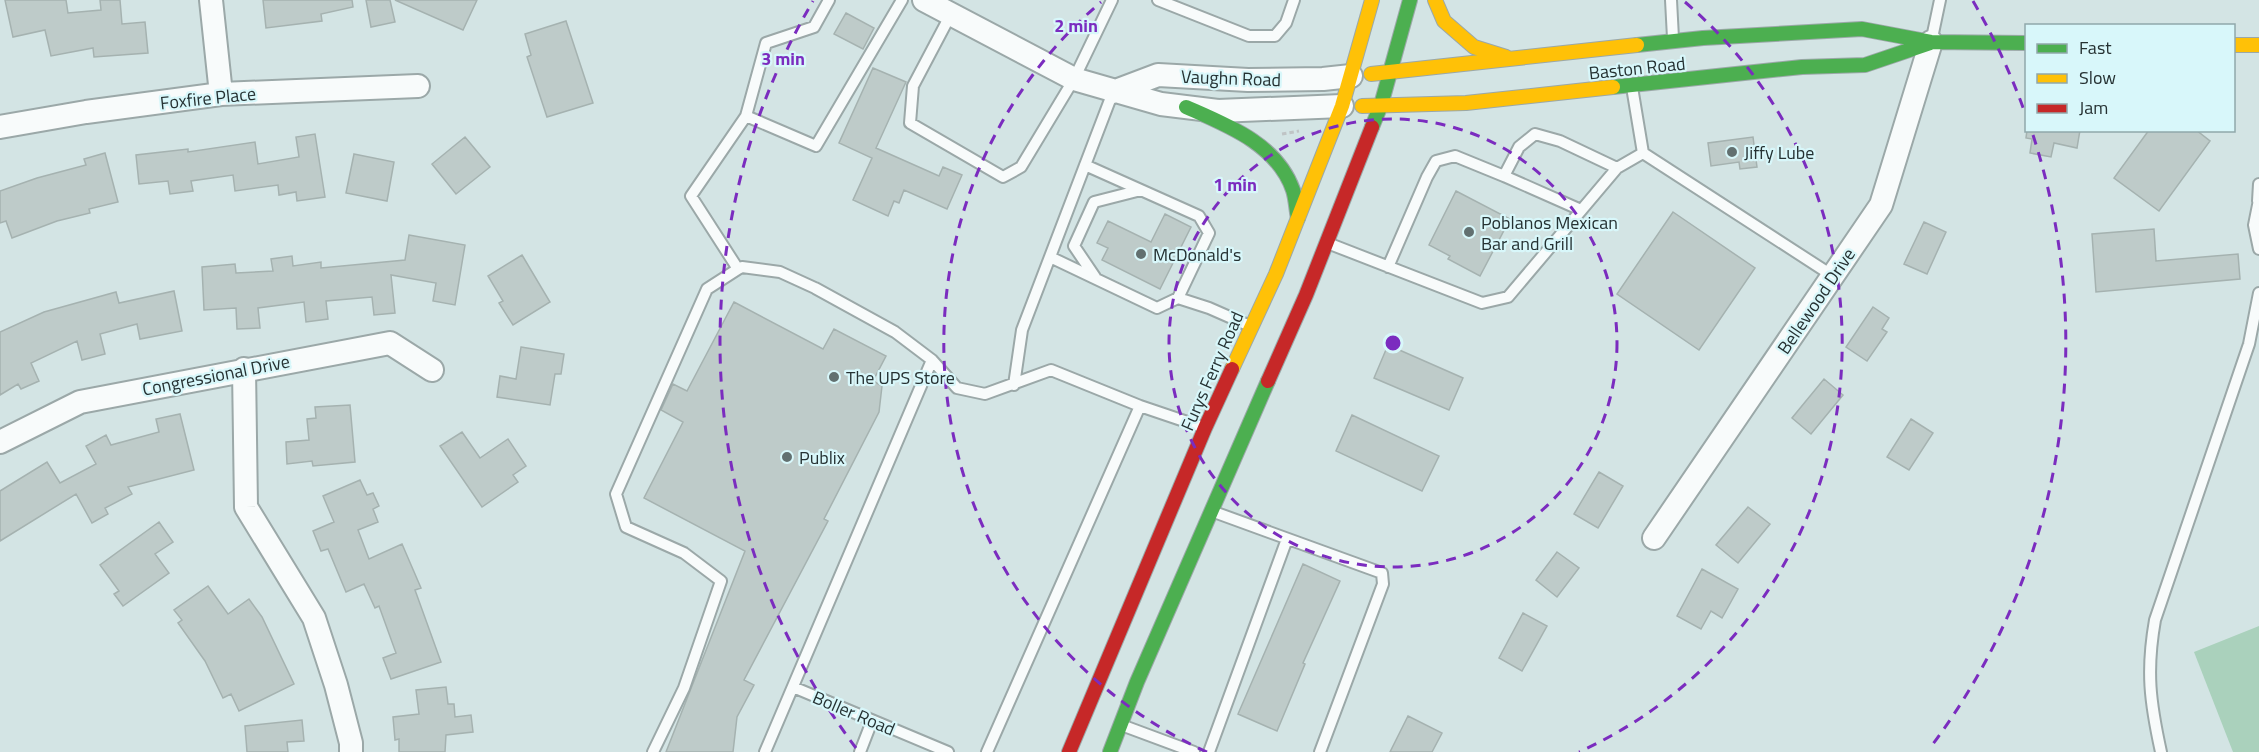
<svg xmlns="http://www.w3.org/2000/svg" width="2259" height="752" viewBox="0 0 2259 752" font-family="'Titillium Web',sans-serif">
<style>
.green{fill:#aad1bc}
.building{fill:#becbc9;stroke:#a5b2b0;stroke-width:1.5}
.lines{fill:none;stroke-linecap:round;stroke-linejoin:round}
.lane-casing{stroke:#9ba8a8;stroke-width:14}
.street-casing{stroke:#9ba8a8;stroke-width:26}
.fast-casing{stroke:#9ba8a8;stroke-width:16}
.slow-casing{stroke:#9ba8a8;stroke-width:16}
.jam-casing{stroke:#9ba8a8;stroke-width:16}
.path{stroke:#bfc4c5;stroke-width:3;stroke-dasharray:4.5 3;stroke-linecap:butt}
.lane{stroke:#f8fbfb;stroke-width:10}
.street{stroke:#f8fbfb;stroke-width:22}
.fast{stroke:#4caf50;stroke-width:14}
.slow{stroke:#ffc107;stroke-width:14}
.jam{stroke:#c62828;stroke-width:14}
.ring{fill:none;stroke:#7b2cbf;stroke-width:3;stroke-dasharray:10 8}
.poi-dot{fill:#627070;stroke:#d8f7fa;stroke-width:2}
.labels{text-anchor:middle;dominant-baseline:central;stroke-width:4.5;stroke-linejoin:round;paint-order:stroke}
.street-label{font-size:18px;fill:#253132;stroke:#d8f7fa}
.poi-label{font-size:18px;fill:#253132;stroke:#d8f7fa;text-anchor:start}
.centre{fill:#7b2cbf;stroke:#d8f7fa;stroke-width:3}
.ring-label{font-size:18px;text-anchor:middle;font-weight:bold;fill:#7b2cbf;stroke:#d8f7fa;stroke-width:4.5;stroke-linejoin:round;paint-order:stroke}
</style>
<rect width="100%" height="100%" fill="#d3e4e4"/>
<path class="green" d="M2259,626V752H2233L2194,652Z"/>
<path class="building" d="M5,0H66L68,13L101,10L100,0H120L122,24L145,22L148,53L94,57L93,48L51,56L45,30L13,37Z
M263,0H352L353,7L321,14L322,21L266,28Z
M366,0H390L395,22L371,27Z
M395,0H477L463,30Z
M846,13L874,28L863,49L834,34Z
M566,21L593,103L547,117L527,57L531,55L525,34Z
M873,68L906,82L876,148L939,176L943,167L962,175L947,209L904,190L899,203L894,201L888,216L853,200L872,158L839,143Z
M2027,130H2080L2077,148L2054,143L2051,157L2030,153L2032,139L2026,138Z
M2149,130H2196L2210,141L2159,211L2114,178Z
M315,134L325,197L297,201L296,192L279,195L278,185L235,191L233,175L191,181L193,191L170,194L168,181L139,184L136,155L188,149V152L255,142L258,164L299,157L296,137Z
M465,137L490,167L456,194L432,164Z
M1753,137L1757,167L1740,169L1739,162L1711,166L1708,143Z
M105,153L118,202L89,209L90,213L57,221L12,238L6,221L0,223V191L37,178L86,165L84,159Z
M354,154L394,162L387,201L346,193Z
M1456,191L1510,219L1480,276L1448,259L1450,256L1429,245Z
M1673,212L1755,268L1699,350L1617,294Z
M1165,214L1191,227L1160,289L1102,260L1108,248L1097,243L1108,221L1151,242Z
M1924,222L1946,232L1927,274L1904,264Z
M2154,229L2156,261L2238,254L2240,279L2096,292L2092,234Z
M409,235L465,245L455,305L433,301L436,283L391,275L395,313L374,315L372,297L326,301L328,319L306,322L304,302L258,308L260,328L237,329L236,308L204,310L202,267L235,264L236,273L273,271L271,259L292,256L293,266L321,262V268L405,260Z
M522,255L550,302L513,325L499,303L503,301L488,276Z
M174,291L182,331L140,339L137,324L100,334L105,354L82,360L77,341L31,363L39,381L21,389L18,384L0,395V332L44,312L116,292L119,303Z
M734,302L823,349L834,329L886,356L873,381L882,386L879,412L824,519L828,521L744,680L754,685L737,717L733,752H666L745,551L644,498L683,422L661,410L673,384L687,391Z
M1873,307L1889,318L1882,329L1887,332L1867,361L1846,347Z
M1388,345L1463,378L1449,410L1374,378Z
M521,347L564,354L561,374H555L550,405L497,397L500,376L516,379Z
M1824,379L1843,395L1811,434L1792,418Z
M350,405L355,462L313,466L312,461L287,464L286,442L309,440L307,419L316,418L315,407Z
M180,414L194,470L128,487L132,494L105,508L108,514L92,523L76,494L0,541V491L47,462L60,483L96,464L86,446L106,435L111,445L159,432L156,419Z
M1352,415L1439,456L1422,491L1336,451Z
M1911,419L1933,433L1909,470L1887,457Z
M462,432L480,458L508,439L526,466L513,475L518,482L482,507L440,446Z
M1599,472L1623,486L1598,528L1574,514Z
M360,480L367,495L373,493L379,506L373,509L378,522L358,530L369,559L402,544L421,588L415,590L441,662L391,679L383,658L396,653L379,606L375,608L364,584L346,592L328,549L321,551L313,531L334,522L323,496Z
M1748,507L1770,524L1738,563L1716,545Z
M159,522L173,542L155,554L169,573L123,606L114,594L119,591L100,565Z
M1557,552L1579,568L1557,597L1536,580Z
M1303,564L1340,581L1303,663L1305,664L1277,731L1238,714Z
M1702,569L1738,589L1722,618L1711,611L1701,629L1677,616Z
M208,586L228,614L249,599L262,617L294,684L239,711L231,694L223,698L205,661L178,623L182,620L174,610Z
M1523,613L1547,626L1522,671L1499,658Z
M446,687L448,704H454L455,717L471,715L473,732L446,735L445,752H399V739L395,740L393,717L419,714L416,690Z
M1408,716L1442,733L1432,752H1390Z
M302,720L304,741L287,742L288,752H247L245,726Z"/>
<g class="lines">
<g class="lane-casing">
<path id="lane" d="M1158,0L1249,36H1275L1286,23L1294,0
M1671,0L1673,38
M951,14L913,86L910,123L1003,177L1021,167L1074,79L1112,0
M1932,38L1940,0
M1632,87L1643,153L1833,276
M746,116L766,43L814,27L829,0
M1085,165L1199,216L1209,233L1178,298
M1617,168L1643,153
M1504,176L1581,210
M2259,200L2254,225L2259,249
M2258,201L2259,184
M1330,244L1482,303L1508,297L1617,168L1560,141L1535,134L1519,147L1504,176L1455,156L1436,161L1427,177L1388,267
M1050,257L1157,308L1178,298L1209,308L1250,326
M738,269L691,196L746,116L816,146L902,0
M1095,277L1074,246L1094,202L1141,190
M1014,385L1022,330L1113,92
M1214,512L1382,573L1383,584L1320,752
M793,687L948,752
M1124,726L1194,752
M653,752L684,688L721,581L684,553L626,527L616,494L707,289L738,269L742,267L780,272L815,288L895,332L932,360L957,388L985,394L1051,370L1140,406L1202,427
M765,752L932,360
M860,752L872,721
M987,752L1140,406
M1209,752L1287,539
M2161,752C2150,702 2146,671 2155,620L2249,344L2259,293"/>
</g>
<g class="street-casing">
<path id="street" d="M211,0L221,94
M924,0L1074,79L1161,104L1218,111L1342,106
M1113,92L1158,75L1248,80L1323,79L1351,76
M0,127L86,112L221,94L418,86
M244,369L246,507L314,618L336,685L351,743V752
M0,442L80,402L390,343L432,370
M1654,538L1881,205L1931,42"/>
</g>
<g class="fast-casing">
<path id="fast" d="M1637,45L1703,38L1862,29L1931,42L2026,43
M1613,87L1802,67L1865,65L1930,43
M1186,107C1227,125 1277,144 1293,190C1296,199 1296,209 1298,218
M1372,127L1381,105L1410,0
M1110,752L1137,682L1268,381"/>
</g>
<g class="slow-casing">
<path id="slow" d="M1435,0L1444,21L1474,47L1506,57
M2234,45H2259
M1371,74L1637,45
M1362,106L1466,103L1613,87
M1232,369L1276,274L1342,106L1372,0"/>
</g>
<g class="jam-casing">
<path id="jam" d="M1268,381L1306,295L1372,127
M1069,752L1205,428L1232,369"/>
</g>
<path class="path" d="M1282,134L1299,131"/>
<use href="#lane" class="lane"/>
<use href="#street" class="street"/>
<use href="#fast" class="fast"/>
<use href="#slow" class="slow"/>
<use href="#jam" class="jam"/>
</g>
<g class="ring">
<circle cx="1393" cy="343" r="224"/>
<path d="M1207 752A449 449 0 0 1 1101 2M1685 2A449 449 0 0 1 1579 752"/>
<path d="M856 748A673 673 0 0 1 813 1M1973 1A673 673 0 0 1 2025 113M2033 135A673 673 0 0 1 1930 748"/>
</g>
<g class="poi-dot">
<circle cx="1732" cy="152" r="6"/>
<circle cx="1469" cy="232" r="6"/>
<circle cx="1141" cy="254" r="6"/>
<circle cx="834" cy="377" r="6"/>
<circle cx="787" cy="457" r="6"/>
</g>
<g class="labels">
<g class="street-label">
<text transform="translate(1637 68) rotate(-6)">Baston Road</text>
<text transform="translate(1231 78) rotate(2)">Vaughn Road</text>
<text transform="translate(208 98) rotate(-6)">Foxfire Place</text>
<text transform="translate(1816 301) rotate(-56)">Bellewood Drive</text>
<text transform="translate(1212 371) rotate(-66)">Furys Ferry Road</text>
<text transform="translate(216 375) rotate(-11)">Congressional Drive</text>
<text transform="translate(854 713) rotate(23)">Boller Road</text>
</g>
<g class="poi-label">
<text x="1744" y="152">Jiffy Lube</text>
<text x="1481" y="222">Poblanos Mexican<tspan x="1481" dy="21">Bar and Grill</tspan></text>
<text x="1153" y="254">McDonald's</text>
<text x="846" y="377">The UPS Store</text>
<text x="799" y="457">Publix</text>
</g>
</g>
<circle cx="1393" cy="343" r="9" class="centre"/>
<g class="ring-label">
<text x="1076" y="32">2 min</text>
<text x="783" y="65">3 min</text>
<text x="1235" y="191">1 min</text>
</g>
<rect x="2025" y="24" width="210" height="108" fill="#d8f7fa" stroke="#90a8aa" stroke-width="1.5"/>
<rect x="2037" y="44" width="30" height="9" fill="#4caf50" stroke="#90a8aa" stroke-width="1.5"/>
<text x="2079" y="54" font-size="18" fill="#253132">Fast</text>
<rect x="2037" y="74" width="30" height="9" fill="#ffc107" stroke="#90a8aa" stroke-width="1.5"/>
<text x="2079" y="84" font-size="18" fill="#253132">Slow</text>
<rect x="2037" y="104" width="30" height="9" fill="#c62828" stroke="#90a8aa" stroke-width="1.5"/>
<text x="2079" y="114" font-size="18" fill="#253132">Jam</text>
</svg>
